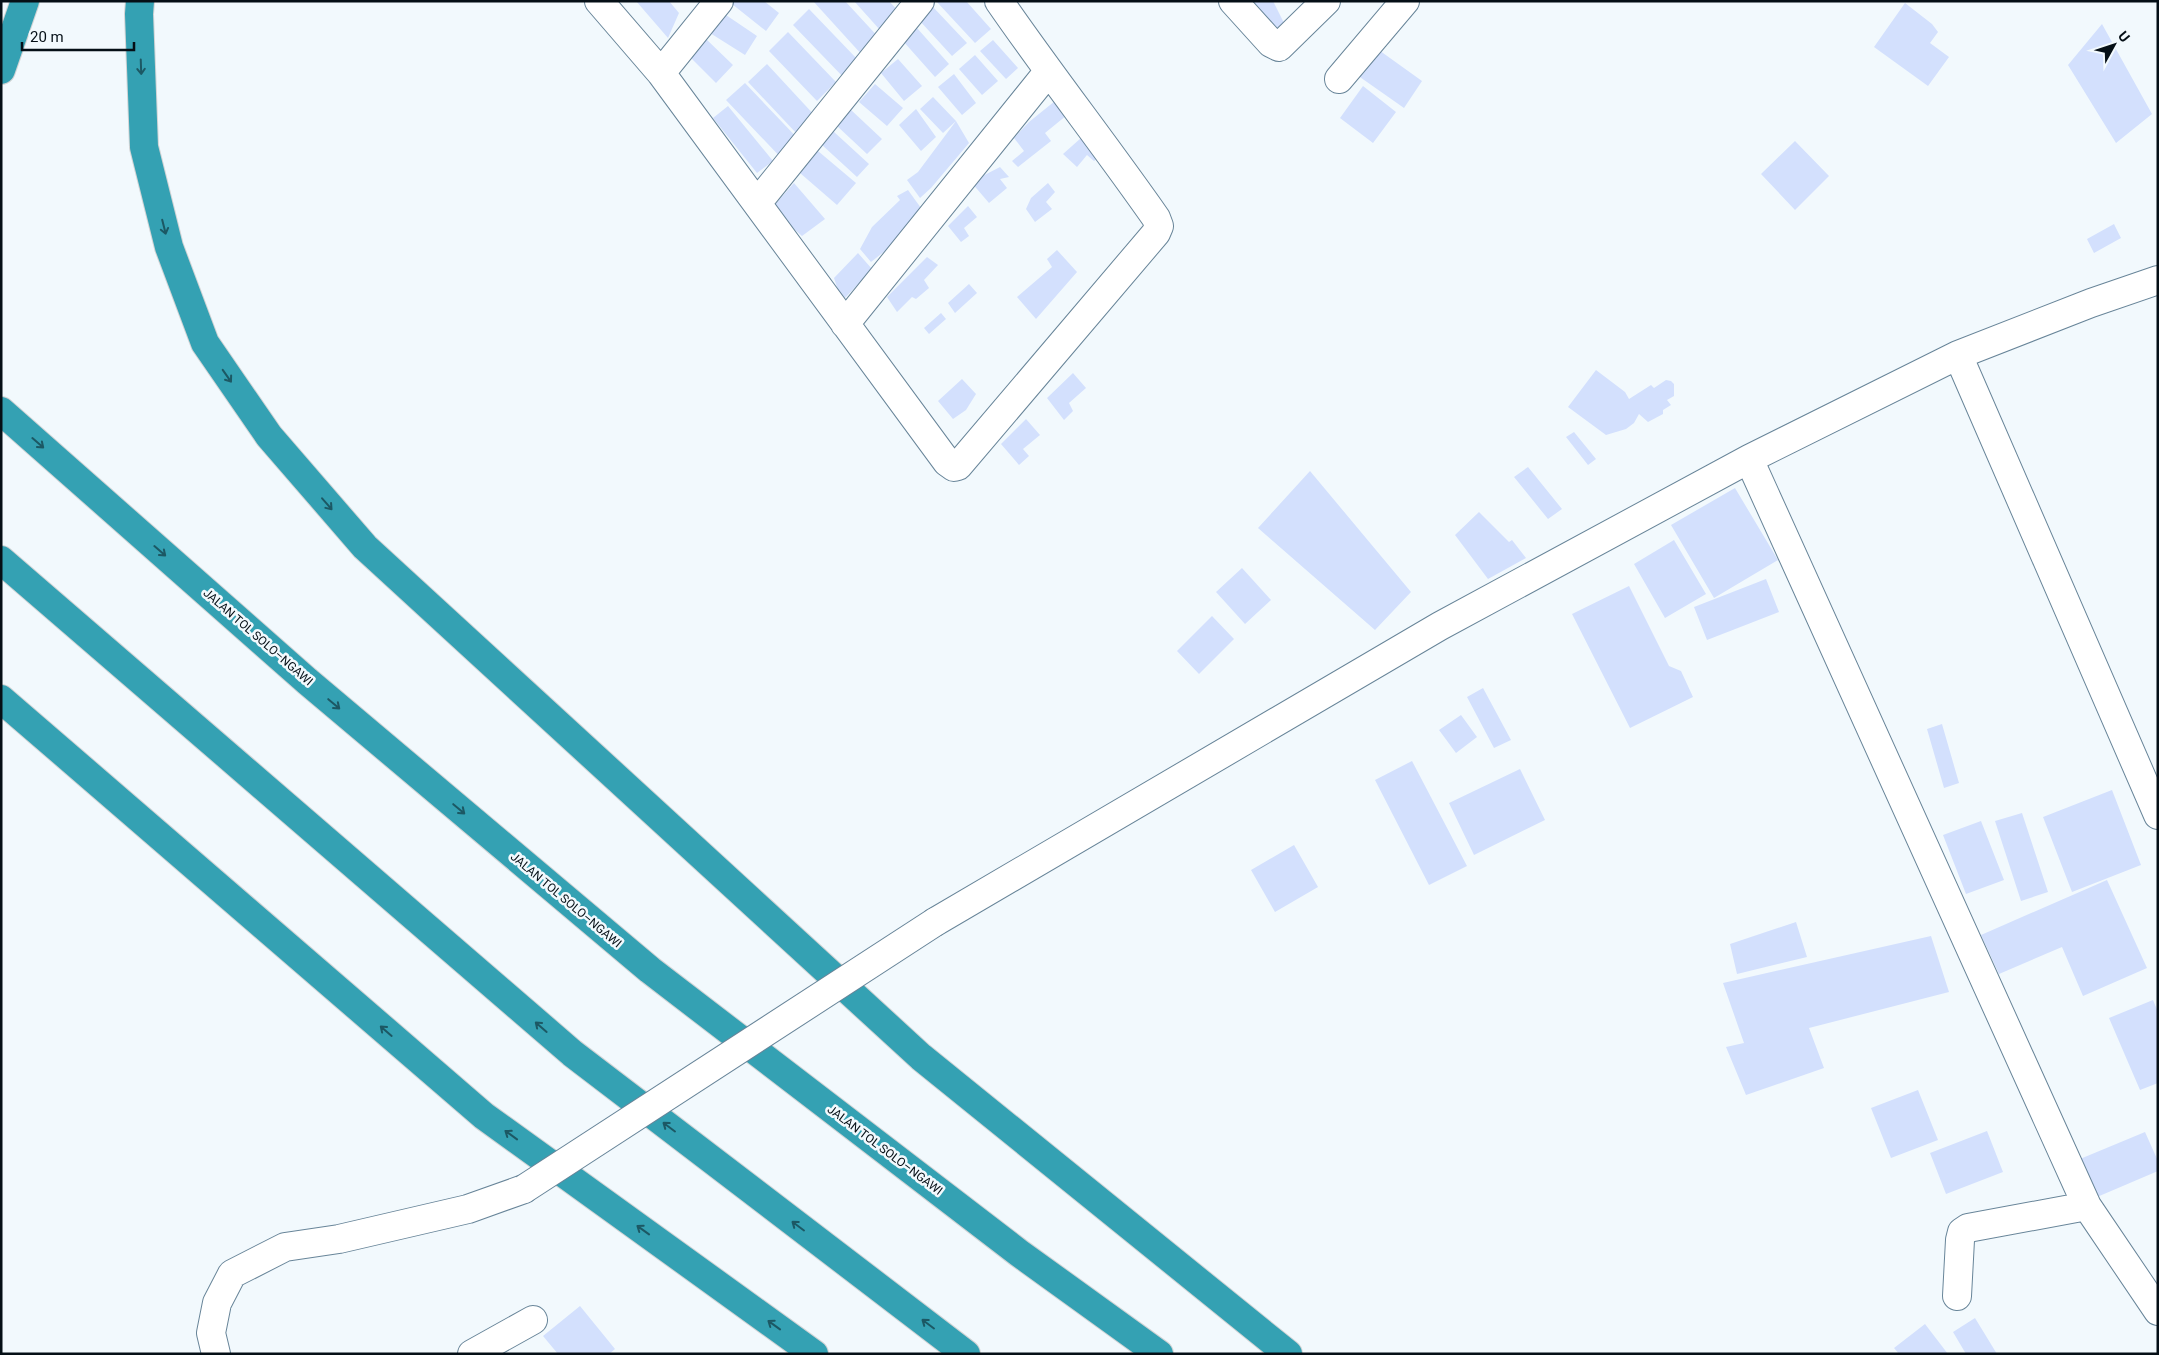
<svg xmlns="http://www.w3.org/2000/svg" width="2159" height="1355" viewBox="0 0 2159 1355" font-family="Roboto,sans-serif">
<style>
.building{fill:#d3e0fd}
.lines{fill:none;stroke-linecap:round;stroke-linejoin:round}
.minor-casing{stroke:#688599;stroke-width:30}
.motorway-casing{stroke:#d2d4d5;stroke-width:30}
.minor{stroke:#fff;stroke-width:28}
.motorway{stroke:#34a1b3;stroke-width:28}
.minor-bridge-casing{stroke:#688599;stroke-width:30;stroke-linecap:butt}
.minor-bridge{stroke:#fff;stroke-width:28}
.oneway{stroke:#1c5864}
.labels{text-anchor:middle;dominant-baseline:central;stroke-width:5;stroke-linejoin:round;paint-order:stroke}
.street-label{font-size:12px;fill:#050f16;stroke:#f2f9fd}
</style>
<rect width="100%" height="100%" fill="#f2f9fd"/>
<path class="building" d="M636,1H669L679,13L668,38Z
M734,1H764L779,13L766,31L732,4Z
M813,1H845L881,40L863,56Z
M854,1H889L900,13L880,30Z
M936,1H966L991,29L975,43Z
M1240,1H1273L1284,23L1268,36Z
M1905,3L1932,24L1938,32L1930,43L1949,57L1928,86L1874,47Z
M933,7L967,43L952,56L919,20Z
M809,9L858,60L847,81L793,25Z
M723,13L757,36L745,55L710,33Z
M2102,24L2152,114L2116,143L2068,65Z
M917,28L949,64L935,77L903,41Z
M788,32L836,82L817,101L769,51Z
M705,38L733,65L716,83L688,55Z
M993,40L1018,68L1006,79L980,51Z
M1376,48L1422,81L1404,108L1357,75Z
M975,55L998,81L982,95L959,69Z
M898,59L922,86L904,101L881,73Z
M767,64L817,118L798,135L748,82Z
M954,74L976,103L962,115L938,87Z
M745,83L803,144L785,162L726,100Z
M875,84L903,108L887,126L859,102Z
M1363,86L1396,112L1373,143L1340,118Z
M933,97L956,121L969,143L931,188L920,198L907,180L918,172L956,121L943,133L920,109Z
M1055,101L1067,115L1045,133L1051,141L1018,167L1012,161L1024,151L1014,138L1029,122Z
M728,106L773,161L757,173L713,118Z
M850,109L882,139L867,154L836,125Z
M916,109L936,137L921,151L899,125Z
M833,131L869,164L857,177L821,144Z
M1081,138L1103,155L1094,161L1087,155L1077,167L1063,154Z
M1795,141L1829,176L1795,210L1761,174Z
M818,151L856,183L837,205L800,173Z
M1000,167L1009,177L1000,179L1007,188L989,203L971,182Z
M794,183L825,219L802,236L771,209Z
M1048,183L1055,192L1046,202L1052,209L1035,222L1026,209L1031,198Z
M908,190L921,208L895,243L871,262L860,249L872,227L900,200L897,196Z
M968,206L977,217L964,228L969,236L961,242L948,226Z
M2114,224L2121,238L2094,253L2087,239Z
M1057,250L1077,272L1036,319L1017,297L1052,267L1047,259Z
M858,253L872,269L845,298L838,290L834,278Z
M927,257L938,265L924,280L929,288L916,299L912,297L897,312L887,297Z
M969,284L977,293L955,313L948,303Z
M941,313L946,319L929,334L924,328Z
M1596,370L1625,392L1629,399L1651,385L1654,388L1666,380L1671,381L1674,384V396L1667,400L1671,405L1663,410V414L1648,422L1639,414L1634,423L1626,429L1606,435L1568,407Z
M1073,373L1086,388L1069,403L1073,411L1064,420L1047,398Z
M962,379L976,394L966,410L953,419L938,401Z
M1026,419L1040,435L1023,449L1029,456L1019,465L1001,444Z
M1574,432L1596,459L1588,465L1566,437Z
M1528,467L1562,509L1548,519L1514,477Z
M1310,471L1411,592L1375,630L1258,528Z
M1735,488L1778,560L1714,598L1671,525Z
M1479,512L1509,542L1512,540L1526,558L1488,579L1455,535Z
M1674,540L1706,594L1665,618L1634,564Z
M1242,568L1271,600L1245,624L1216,592Z
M1766,579L1779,612L1707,640L1694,607Z
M1629,586L1669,666L1681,671L1693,697L1630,728L1572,614Z
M1212,616L1234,639L1199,674L1177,651Z
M1483,688L1511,740L1494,748L1467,697Z
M1461,715L1477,737L1456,753L1439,730Z
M1942,724L1959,783L1944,788L1927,729Z
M1412,761L1467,866L1429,885L1375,780Z
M1520,769L1545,820L1474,855L1449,803Z
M2112,790L2141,865L2072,892L2043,817Z
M2022,813L2048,892L2021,901L1995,821Z
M1981,821L2004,880L1966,894L1943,835Z
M1294,845L1318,887L1275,912L1251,870Z
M2107,880L2147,968L2083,996L2062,947L1999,974L1981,935Z
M1796,922L1807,957L1737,974L1730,944Z
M1931,936L1949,992L1809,1028L1824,1068L1746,1095L1726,1047L1744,1043L1723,983Z
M2153,1000L2158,1012V1083L2140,1090L2109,1018Z
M1918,1090L1938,1140L1891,1158L1871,1108Z
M1987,1131L2003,1172L1946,1194L1930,1153Z
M2145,1132L2158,1161V1171L2097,1197L2080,1159Z
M580,1306L615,1349L609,1354H558L543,1336Z
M1975,1318L1997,1354H1966L1953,1332Z
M1925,1324L1948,1354H1899L1894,1348Z"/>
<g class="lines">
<g class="minor-casing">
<path id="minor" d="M599,1L661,73L947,462L954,467L958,466L1156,233L1159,226L1156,218C1105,145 1050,75 999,1
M1233,1L1271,43L1279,47L1326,1
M661,73L719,1
M1339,79L1405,1
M758,202L920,1
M845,324L1048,72
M1958,355L2158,815
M1749,459L2087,1206L2158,1311
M935,922L1440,626L1749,459L1958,355L2091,303L2158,280
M1957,1296L1960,1240L1962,1232L1968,1228L2087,1206
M216,1354L211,1333L217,1303L232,1274L285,1247L339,1239L468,1209L524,1189
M472,1354L533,1320"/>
</g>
<g class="motorway-casing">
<path id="motorway" d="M140,1L139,14L144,147L169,247L205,343L269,436L365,547L921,1057L1288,1354
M1,70L25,1
M1,411L307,681L650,970L1019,1253L1159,1354
M1,560L572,1053L966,1354
M1,699L484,1116L814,1354"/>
</g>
<use href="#minor" class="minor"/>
<use href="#motorway" class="motorway"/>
<g class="minor-bridge-casing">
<path id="minor-bridge" d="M524,1189L935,922"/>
</g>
<use href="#minor-bridge" class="minor-bridge"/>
</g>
<defs><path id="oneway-shaft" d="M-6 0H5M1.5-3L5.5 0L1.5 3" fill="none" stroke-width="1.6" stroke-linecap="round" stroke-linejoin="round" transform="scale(1.25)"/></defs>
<g class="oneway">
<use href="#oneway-shaft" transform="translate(141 67) rotate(88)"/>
<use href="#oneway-shaft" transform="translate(164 227) rotate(76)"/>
<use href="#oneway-shaft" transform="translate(227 376) rotate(55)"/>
<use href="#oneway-shaft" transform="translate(38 443) rotate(41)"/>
<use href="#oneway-shaft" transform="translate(327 504) rotate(49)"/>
<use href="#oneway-shaft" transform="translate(160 551) rotate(41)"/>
<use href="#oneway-shaft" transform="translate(334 704) rotate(40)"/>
<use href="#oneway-shaft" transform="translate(459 809) rotate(40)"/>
<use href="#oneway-shaft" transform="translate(541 1027) rotate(-139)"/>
<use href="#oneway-shaft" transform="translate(386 1031) rotate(-139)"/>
<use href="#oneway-shaft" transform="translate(669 1127) rotate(-143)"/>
<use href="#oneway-shaft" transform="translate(511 1135) rotate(-144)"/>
<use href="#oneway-shaft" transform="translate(798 1226) rotate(-143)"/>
<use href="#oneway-shaft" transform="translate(643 1230) rotate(-144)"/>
<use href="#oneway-shaft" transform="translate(928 1324) rotate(-143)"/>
<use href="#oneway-shaft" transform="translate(774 1325) rotate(-144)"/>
</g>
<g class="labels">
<g class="street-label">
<text transform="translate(258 637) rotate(41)">JALAN TOL SOLO–NGAWI</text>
<text transform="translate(566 900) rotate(40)">JALAN TOL SOLO–NGAWI</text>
<text transform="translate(885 1150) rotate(37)">JALAN TOL SOLO–NGAWI</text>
</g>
</g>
<rect width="2159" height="1355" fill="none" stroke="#050f16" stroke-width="5"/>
<g transform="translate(2114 45) rotate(50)" stroke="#f2f9fd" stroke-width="4" paint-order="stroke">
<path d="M0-4L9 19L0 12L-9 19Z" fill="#050f16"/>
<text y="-8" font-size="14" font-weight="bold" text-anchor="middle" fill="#050f16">U</text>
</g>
<path d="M22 42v8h112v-8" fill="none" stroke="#050f16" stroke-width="2.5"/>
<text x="30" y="42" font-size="15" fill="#050f16" stroke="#f2f9fd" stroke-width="4" paint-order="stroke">20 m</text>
</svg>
